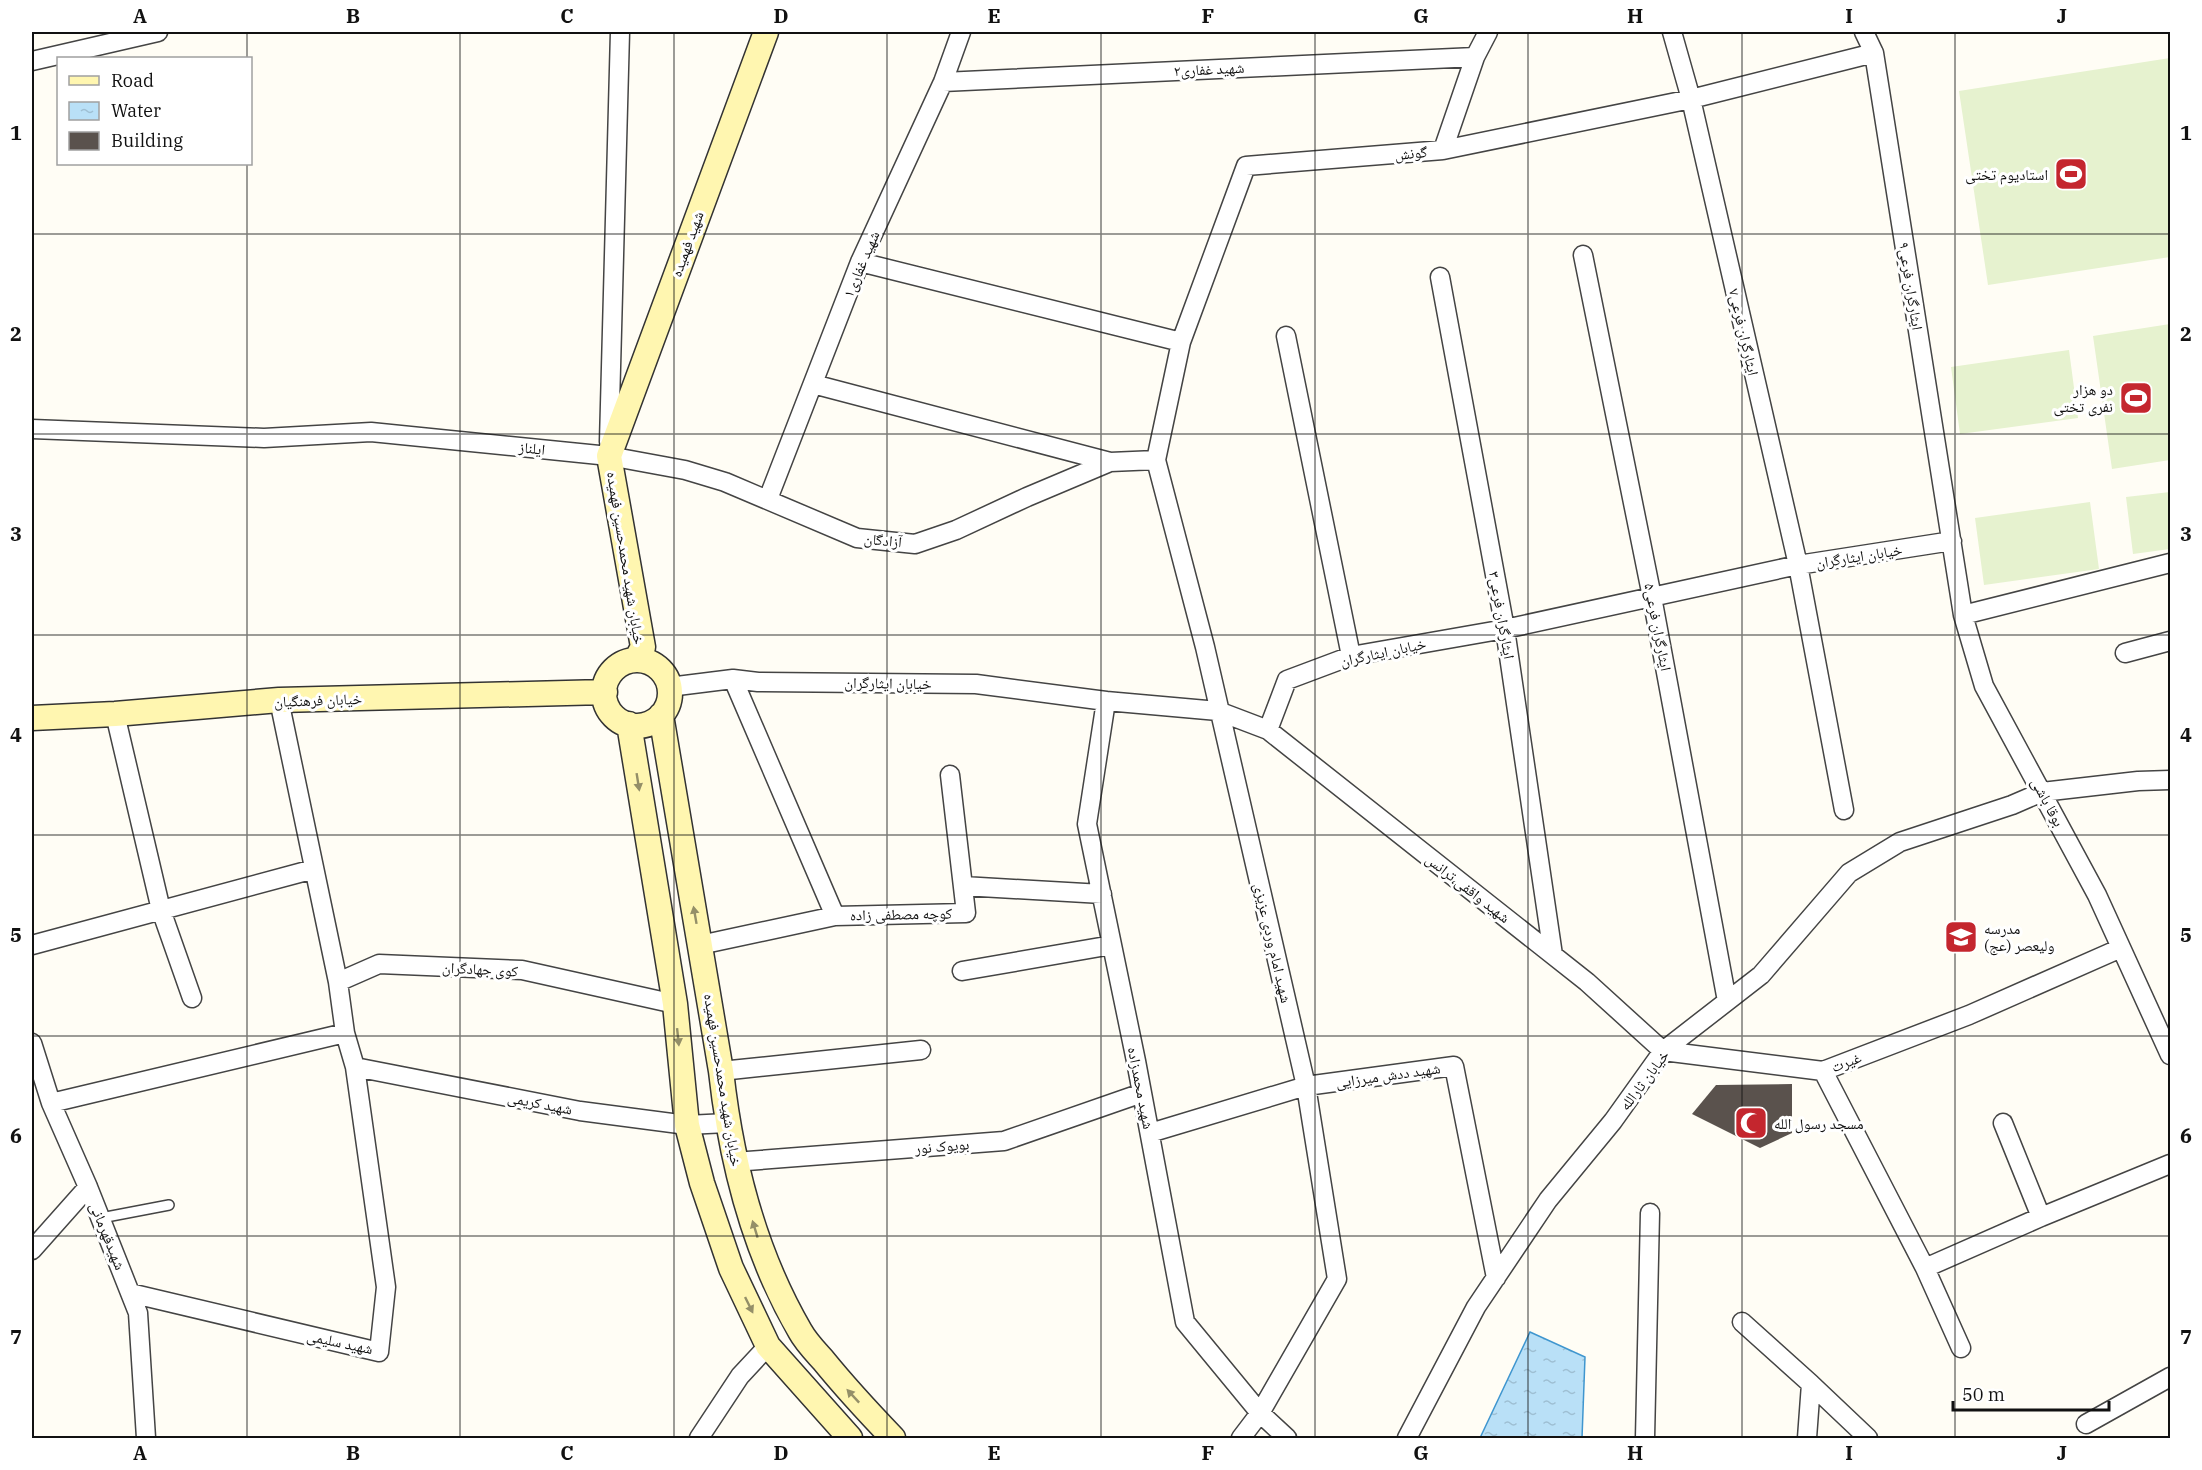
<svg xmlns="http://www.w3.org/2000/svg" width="2202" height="1470" viewBox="0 0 2202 1470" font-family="'IBM Plex Serif','Noto Naskh Arabic',serif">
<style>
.pitch{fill:#e6f2cf}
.water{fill:url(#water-ripples);stroke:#3f96cf;stroke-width:1.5}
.building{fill:#5a524d}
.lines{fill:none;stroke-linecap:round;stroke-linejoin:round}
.lane-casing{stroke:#444;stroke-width:12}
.street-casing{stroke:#444;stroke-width:21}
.secondary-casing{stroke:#333;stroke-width:27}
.lane{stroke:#fff;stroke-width:9}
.street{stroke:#fff;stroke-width:18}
.secondary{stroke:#fff6b0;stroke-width:24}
.oneway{fill:#948f68}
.grid{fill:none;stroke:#111;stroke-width:1.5;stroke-opacity:0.55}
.labels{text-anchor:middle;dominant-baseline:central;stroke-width:6;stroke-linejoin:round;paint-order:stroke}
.street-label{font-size:15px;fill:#111;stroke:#fff}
.poi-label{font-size:15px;fill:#111;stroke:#fff;text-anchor:end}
.neatline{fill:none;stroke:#111;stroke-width:2}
.grid-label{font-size:20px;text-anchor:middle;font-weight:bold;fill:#111}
</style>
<defs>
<pattern id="water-ripples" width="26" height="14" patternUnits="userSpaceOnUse" patternTransform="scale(1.5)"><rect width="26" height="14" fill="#b9e0f7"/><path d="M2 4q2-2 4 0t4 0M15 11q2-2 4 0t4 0" fill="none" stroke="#9ebfd3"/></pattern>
</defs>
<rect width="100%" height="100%" fill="#fffdf5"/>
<path class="pitch" d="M2170,58V257L1988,285L1959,91Z
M2170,324V460L2112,469L2093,336Z
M2069,350L2078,418L1960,434L1951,367Z
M2170,492V549L2133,554L2126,497Z
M2090,502L2099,569L1984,585L1975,518Z"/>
<path class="water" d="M1530,1332L1585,1357L1582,1438H1480Z"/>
<path class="building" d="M1792,1084V1133L1760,1148L1692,1114L1716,1085Z"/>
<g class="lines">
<g class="lane-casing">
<path id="lane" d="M101,1218L169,1205"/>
</g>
<g class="street-casing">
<path id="street" d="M1672,32L1691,99L1798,565L1844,810
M1864,32L1874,53L1963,615L1984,686L2097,895L2170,1055
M32,61L158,32
M943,82L1475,57
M1443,150L1475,57L1488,32
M1583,255L1652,597L1727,1001
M860,262L1181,342
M1440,277L1505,629L1553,955
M1286,336L1351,656
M813,384L1110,462
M32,429L264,438L371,432L609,456L685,470L725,482L857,538L915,544L956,530L1027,497L1110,462L1156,460
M609,442L620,32
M768,499L860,262L943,82L961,32
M1963,615L2170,563
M2125,653L2170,641
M733,679L835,916
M669,687L733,679L758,682L976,684L1106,701L1218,711L1268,730L1287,680L1351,656L1505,629L1798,565L1952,541
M279,700L338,982
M1106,701L1087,824L1136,1061L1185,1322L1260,1413L1287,1438
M115,714L161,910L192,998
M1268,730L1587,982L1663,1051L1823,1071
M963,886L1102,894
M32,945L314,869
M700,945L835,916L966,913L950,775
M962,971L1112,945
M32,1043L51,1103L88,1187L138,1313L146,1438
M355,1067L580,1111L687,1125L727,1123
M721,1071L921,1050
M51,1103L345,1033
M2003,1123L2041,1217
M1150,1133L1306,1086L1454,1066L1496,1278
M734,1162L1004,1141L1142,1093
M32,1250L88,1187
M1925,1268L2041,1217L2170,1164
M130,1293L379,1352L386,1287L355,1067L345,1033L338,982L379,964L522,970L675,1004
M1742,1322L1811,1384
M1961,1348L1925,1268L1823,1071L1969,1015L2121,948
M2086,1424L2170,1377
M699,1438L740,1376L768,1346
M1241,1438L1260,1413L1337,1279L1306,1086L1205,647L1156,460L1181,342L1246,166L1443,150L1691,99L1874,53
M1407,1438L1476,1307L1548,1200L1613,1121L1663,1051L1761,975L1849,873L1900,842L2012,805L2042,792L2138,781L2170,780
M1645,1438L1650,1213
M1807,1438L1811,1384L1868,1438"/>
</g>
<g class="secondary-casing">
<path id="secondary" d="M636,660L643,647L609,456L766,32
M604 693a33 33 0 1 1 66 0a33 33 0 1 1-66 0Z
M661,715L721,1071C731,1162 754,1252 800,1331C806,1342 815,1351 823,1360C845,1387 869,1413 893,1438
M32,718L115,714L279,700L605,692
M629,724L675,1004L687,1125L702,1183L731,1268L768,1346L850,1438"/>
</g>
<use href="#lane" class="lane"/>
<use href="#street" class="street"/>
<use href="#secondary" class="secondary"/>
</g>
<defs><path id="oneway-solid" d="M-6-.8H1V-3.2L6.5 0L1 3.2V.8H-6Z" transform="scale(1.5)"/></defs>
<g class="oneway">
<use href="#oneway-solid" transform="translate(638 782) rotate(81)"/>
<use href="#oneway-solid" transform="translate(695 915) rotate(-100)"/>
<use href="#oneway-solid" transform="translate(678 1037) rotate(84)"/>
<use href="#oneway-solid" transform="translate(755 1229) rotate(-107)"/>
<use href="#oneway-solid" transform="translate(749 1305) rotate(64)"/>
<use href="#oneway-solid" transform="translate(853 1396) rotate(-133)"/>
</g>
<path class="grid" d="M247,32V58M460,32V1438M674,32V1438M887,32V1438M1101,32V1438M1315,32V1438M1528,32V1438M1742,32V1438M1955,32V1438M247,164V1438M32,234H2170M32,434H2170M32,635H2170M32,835H2170M32,1036H2170M32,1236H2170"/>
<defs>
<g id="stadium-square" transform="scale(1.725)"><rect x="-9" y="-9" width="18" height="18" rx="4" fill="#c4262e" stroke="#fff"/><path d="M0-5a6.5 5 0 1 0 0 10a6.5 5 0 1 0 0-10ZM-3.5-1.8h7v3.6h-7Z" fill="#fff"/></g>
<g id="school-square" transform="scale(1.725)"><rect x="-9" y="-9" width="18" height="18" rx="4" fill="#c4262e" stroke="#fff"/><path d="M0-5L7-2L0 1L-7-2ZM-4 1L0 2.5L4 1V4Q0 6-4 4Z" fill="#fff"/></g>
<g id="mosque-square" transform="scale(1.725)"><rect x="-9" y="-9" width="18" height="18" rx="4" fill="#c4262e" stroke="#fff"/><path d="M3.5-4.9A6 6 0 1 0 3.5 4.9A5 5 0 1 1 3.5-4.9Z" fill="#fff"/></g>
</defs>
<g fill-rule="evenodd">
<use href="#stadium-square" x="2071" y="174"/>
<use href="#stadium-square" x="2136" y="398"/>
<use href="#school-square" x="1961" y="937"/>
<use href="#mosque-square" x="1751" y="1123"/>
</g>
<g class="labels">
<g class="street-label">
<text transform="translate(1209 69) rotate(-3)">شهید غفاری۲</text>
<text transform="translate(1411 153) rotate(-5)">گونش</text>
<text transform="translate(687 244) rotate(-70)">شهید فهمیده</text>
<text transform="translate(861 264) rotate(-67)">شهید غفاری۱</text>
<text transform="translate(1911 286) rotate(81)">ایثارگران فرعی۹</text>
<text transform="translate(1744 332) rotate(77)">ایثارگران فرعی۷</text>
<text transform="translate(532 448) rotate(6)">ایلناز</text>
<text transform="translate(883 540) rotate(6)">آزادگان</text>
<text transform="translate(1859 556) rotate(-9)">خیابان ایثارگران</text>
<text transform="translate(626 558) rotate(81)">خیابان شهید محمدحسین فهمیده</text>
<text transform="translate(1502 615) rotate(80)">ایثارگران فرعی۳</text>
<text transform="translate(1658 627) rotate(79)">ایثارگران فرعی۵</text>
<text transform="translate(1383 652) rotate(-12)">خیابان ایثارگران</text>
<text transform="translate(888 683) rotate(1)">خیابان ایثارگران</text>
<text transform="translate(318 700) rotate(-2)">خیابان فرهنگیان</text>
<text transform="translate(2048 802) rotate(62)">بوقا باشی</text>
<text transform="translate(1468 888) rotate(38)">شهید واقفی،ترانس</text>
<text transform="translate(901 914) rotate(-1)">کوچه مصطفی زاده</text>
<text transform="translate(1273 943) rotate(77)">شهید امام وردی عزیزی</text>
<text transform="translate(480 969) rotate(3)">کوی جهادگران</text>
<text transform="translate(1846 1062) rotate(-21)">غیرت</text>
<text transform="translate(1388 1075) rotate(-8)">شهید ددش میرزایی</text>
<text transform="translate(723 1080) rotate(81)">خیابان شهید محمدحسین فهمیده</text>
<text transform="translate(1644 1080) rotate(-53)">خیابان ثارالله</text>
<text transform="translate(1141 1088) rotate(79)">شهید محمدزاده</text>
<text transform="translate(540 1103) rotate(11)">شهید کریمی</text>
<text transform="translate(942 1146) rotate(-5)">بویوک نور</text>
<text transform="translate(108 1236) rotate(68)">شهیدقهرمانی</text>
<text transform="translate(340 1342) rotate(12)">شهید سلیمی</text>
</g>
<g class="poi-label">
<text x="2048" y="174">استادیوم تختی</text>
<text x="2113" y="389">دو هزار<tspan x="2113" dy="17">نفری تختی</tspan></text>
<text x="1984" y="928" text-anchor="start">مدرسه<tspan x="1984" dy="17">ولیعصر (عج)</tspan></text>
<text x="1774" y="1123" text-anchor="start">مسجد رسول الله</text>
</g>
</g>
<rect width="2202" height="1470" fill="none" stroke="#ffffff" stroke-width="66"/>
<rect x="57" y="57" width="195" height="108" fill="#ffffff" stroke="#a0a0a0" stroke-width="1.5"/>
<rect x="69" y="76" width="30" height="9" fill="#fff6b0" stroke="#a0a0a0" stroke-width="1.5"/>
<text x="111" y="87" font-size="18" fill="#111111">Road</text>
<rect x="69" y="102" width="30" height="18" fill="url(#water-ripples)" stroke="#a0a0a0" stroke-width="1.5"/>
<text x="111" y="117" font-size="18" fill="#111111">Water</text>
<rect x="69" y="132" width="30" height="18" fill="#5a524d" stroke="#a0a0a0" stroke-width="1.5"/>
<text x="111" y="147" font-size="18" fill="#111111">Building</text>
<path d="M1953 1401v9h156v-9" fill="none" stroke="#111111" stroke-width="3"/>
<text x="1962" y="1401" font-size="18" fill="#111111" stroke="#ffffff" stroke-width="4.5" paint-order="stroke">50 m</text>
<rect x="33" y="33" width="2136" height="1404" class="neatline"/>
<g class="grid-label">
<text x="140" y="23">A</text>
<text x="353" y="23">B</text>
<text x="567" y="23">C</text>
<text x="781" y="23">D</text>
<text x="994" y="23">E</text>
<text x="1208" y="23">F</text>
<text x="1421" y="23">G</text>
<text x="1635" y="23">H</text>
<text x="1849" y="23">I</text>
<text x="2062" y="23">J</text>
<text x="16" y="140">1</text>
<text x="2186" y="140">1</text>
<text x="16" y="341">2</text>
<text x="2186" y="341">2</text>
<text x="16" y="541">3</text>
<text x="2186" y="541">3</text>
<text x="16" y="742">4</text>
<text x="2186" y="742">4</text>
<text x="16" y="942">5</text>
<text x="2186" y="942">5</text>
<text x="16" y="1143">6</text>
<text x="2186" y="1143">6</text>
<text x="16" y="1344">7</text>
<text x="2186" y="1344">7</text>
<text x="140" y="1460">A</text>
<text x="353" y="1460">B</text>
<text x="567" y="1460">C</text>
<text x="781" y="1460">D</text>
<text x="994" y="1460">E</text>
<text x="1208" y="1460">F</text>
<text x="1421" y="1460">G</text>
<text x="1635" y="1460">H</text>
<text x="1849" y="1460">I</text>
<text x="2062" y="1460">J</text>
</g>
</svg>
